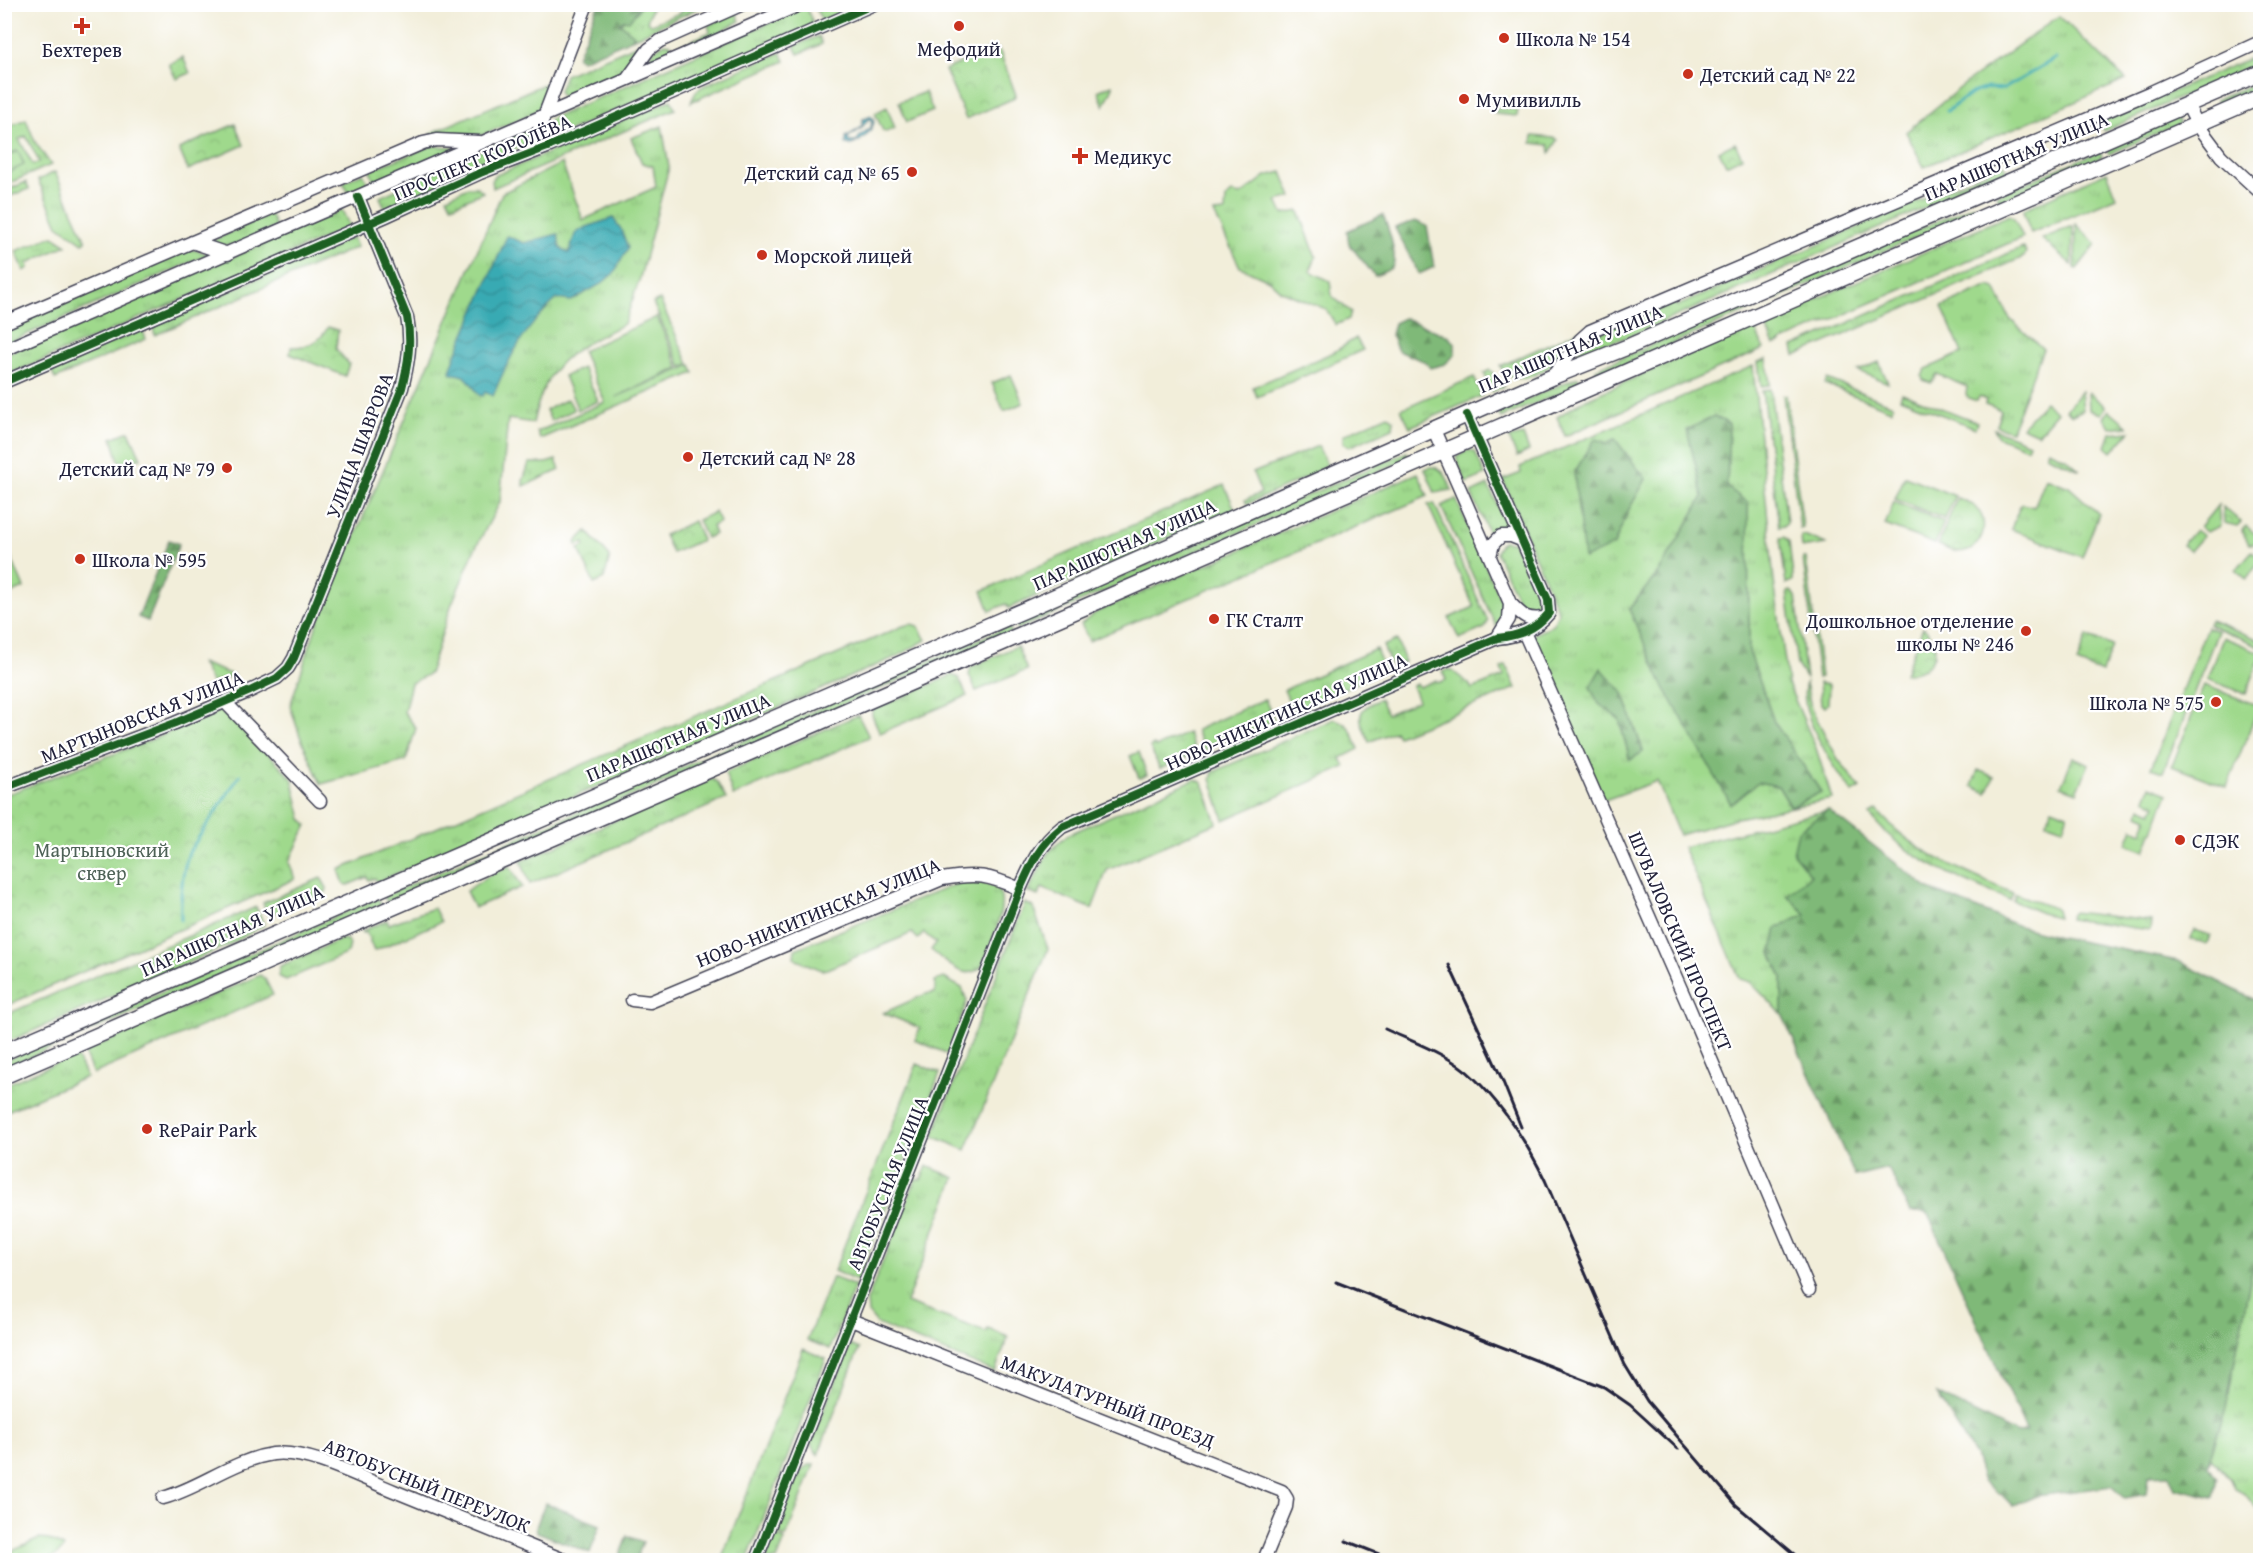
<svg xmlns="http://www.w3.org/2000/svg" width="2265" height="1565" viewBox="0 0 2265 1565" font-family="'Gentium Book Plus',serif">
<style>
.grass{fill:url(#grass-tufts);stroke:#607e64;stroke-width:1.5;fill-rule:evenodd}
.forest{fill:url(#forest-firs);stroke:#506e5a;stroke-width:1.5}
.park{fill:url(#park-crowns);stroke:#607e64;stroke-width:1.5}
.garden{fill:#9fd98c;stroke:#607e64;stroke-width:1.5}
.water{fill:url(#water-waves);stroke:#2e6677;stroke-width:1.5;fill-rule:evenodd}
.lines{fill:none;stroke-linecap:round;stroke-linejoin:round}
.stream{stroke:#39aab3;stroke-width:3}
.minor-casing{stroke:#414153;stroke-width:15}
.major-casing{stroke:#414153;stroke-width:18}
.minor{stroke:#fff;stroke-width:12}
.major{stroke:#fff;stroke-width:15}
.rail{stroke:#22223b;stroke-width:3}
.cycleway-casing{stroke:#fff;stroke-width:11}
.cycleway{stroke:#1b5e20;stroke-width:8}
.poi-dot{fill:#c8321e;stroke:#fff;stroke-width:2}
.labels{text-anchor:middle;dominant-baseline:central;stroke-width:4.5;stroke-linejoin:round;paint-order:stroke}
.poi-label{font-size:20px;fill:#22223b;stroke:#fff;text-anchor:start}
.street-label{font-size:20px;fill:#22223b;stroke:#fff}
.park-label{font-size:20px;fill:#4e6257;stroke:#fff}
</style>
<defs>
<pattern id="grass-tufts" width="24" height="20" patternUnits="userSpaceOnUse" patternTransform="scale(1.5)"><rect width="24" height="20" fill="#9fd98c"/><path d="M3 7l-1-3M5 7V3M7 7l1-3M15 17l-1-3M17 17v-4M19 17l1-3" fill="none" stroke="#89ba7a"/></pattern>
<pattern id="forest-firs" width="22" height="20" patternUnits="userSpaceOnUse" patternTransform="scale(1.5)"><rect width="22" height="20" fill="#7fb978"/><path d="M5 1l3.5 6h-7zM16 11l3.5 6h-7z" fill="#689664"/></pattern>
<pattern id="park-crowns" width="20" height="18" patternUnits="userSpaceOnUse" patternTransform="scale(1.5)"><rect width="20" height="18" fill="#9fd98c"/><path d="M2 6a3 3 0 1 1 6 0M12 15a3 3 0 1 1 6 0" fill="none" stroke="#89ba7a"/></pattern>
<pattern id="water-waves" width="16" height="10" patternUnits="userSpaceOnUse" patternTransform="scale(1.5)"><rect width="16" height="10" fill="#39aab3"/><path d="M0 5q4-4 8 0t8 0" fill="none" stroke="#308a93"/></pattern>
</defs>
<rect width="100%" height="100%" fill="#fff"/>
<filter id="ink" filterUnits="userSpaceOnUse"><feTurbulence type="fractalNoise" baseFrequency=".0167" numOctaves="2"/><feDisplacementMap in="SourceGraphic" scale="12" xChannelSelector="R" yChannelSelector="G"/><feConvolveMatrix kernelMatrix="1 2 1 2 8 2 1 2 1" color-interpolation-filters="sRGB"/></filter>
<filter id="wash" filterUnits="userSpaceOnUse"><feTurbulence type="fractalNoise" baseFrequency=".008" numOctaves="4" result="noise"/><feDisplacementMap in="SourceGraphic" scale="24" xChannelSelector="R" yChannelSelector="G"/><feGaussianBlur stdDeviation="1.35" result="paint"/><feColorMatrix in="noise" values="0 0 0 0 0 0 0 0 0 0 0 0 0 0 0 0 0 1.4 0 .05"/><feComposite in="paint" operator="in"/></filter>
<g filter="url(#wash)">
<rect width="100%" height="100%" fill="#f2eeda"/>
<path class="grass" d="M641,5H653L647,21L651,24L680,13L688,5H705L634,38V35L620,23L637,12Z
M814,5H860L822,21Z
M806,7L814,25L548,140L543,138L550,119Z
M736,12L740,21L712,36L643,65L655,49L665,43L670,44L673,49L710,32L708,25Z
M2059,16L2126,80L1924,167L1906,132L1966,83Z
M819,36L822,44L798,54L794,46Z
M645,41L647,43L622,75L572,98L567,99L560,95L559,91L565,75Z
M781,52L785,61L691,102L696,91L705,85Z
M2260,54V63L2104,131L2101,122Z
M2260,81V89L2219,107L2216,100Z
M549,82L539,108L530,115L482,135H431V133Z
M671,100L675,109L493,188L492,179L494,176Z
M1496,108L1518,109L1517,116L1495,114Z
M2176,117L2180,124L2109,154L2107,148Z
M26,119L35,142L51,165L5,185V174L24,164L17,151L5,157V128ZM26,136L39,162L33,165L19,139Z
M662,126L669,167L640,278L624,324C571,350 546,362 533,423L508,419L500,502L474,551L451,606L429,674L411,683L404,712L416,728L406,761L321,784L300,736L290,706L316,627L502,193L562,163L583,220L656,187L653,166L642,163L631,138Z
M530,128L533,130L527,144L478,165L441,187L386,210L380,197Z
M1533,136L1554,138L1558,140L1550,153L1549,145L1532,143Z
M431,146L458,147L375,184L370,170Z
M2100,151L2102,157L2000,201L1997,195Z
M2004,164L2008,172L1626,338L1604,344L1572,359C1594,326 1638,316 1673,302L1677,306Z
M55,172L86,241L83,243L58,225L38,180Z
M1282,172L1292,197L1277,201L1283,214L1299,211L1316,257L1310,271L1330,281L1332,296L1351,312L1349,319L1336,325L1326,309L1281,291L1269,280L1240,267L1214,213L1225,212L1226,198L1232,193L1241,195L1266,176Z
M2107,172L2117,197L2031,233L2024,215V209Z
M363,173L369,186L349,195L343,182Z
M26,182L29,189L5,198V191Z
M468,187H477L483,192L452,206L447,197Z
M1974,205L1977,211L1598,376L1596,369Z
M342,210L350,227L10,374L5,362L4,355Z
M270,213L276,227C256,235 232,252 210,242Z
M2009,215L2014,218L2023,237L1774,345L1766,327V321Z
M2076,224L2096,244L2077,269L2075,268Z
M2073,226L2072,265L2042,239Z
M53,236L67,245L28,263L29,268L24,271L16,251Z
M353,237L357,247L155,335L152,325Z
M2023,247L2026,252L2024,257L1795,356L1793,347Z
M186,250H195L209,254L5,344V329Z
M1989,286L1995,288L2010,319L2043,349L2011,431L1996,426L2001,410L1985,404L1986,400L1979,397L1977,401L1968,398L1966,394L1967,387L1937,374L1931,383L1923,380L1922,376L1926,369L1962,353L1942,307Z
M1751,327L1756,331L1764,349L1565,436L1557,417L1584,400Z
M140,330L143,331L146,339L55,379L51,369Z
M1580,330L1581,332C1572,340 1565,351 1556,360C1542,375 1513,388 1500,366Z
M1356,338L1363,350L1257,397L1253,387L1334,352Z
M1767,359L1770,385L1761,386L1758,362Z
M1879,362L1888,383L1858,371Z
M1753,366L1774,581L1788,684L1816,748L1832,799L1737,818L1679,835L1657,781L1602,801L1531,635C1543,630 1556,627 1558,612L1503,480L1521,473L1520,467ZM1729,424L1727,487L1748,503L1749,651L1774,722L1821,792L1791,807L1778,786L1757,782L1731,804L1629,609L1659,572L1703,497ZM1595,440L1607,443L1646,479L1628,511L1614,545ZM1623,693L1643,751L1630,759L1619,719Z
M1490,370L1504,386L1492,392L1484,373Z
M1474,377L1482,396L1410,427L1401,409Z
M1578,377L1581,384L1501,418L1498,412Z
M1827,379L1893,405L1891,410L1825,384Z
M1770,389L1787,522L1784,526L1779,527L1762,390Z
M1902,393L1977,422L1975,428L1900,398Z
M1783,395H1786L1803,528L1800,529Z
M1388,415L1394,420L1393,428L1349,447L1343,443V435Z
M1994,429L2029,443L2027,448L1998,437Z
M1523,435L1529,451L1517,457L1509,438Z
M1318,446L1327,465L1307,477L1247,504L1245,500L1261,493L1253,473Z
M1469,450L1475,452L1485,475L1466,483L1456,457Z
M2048,450L2066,458L2080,470L2046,455Z
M1407,452L1409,458L1018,629L1015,623Z
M556,460L560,470L524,486L523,481L529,463H546Z
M1430,467C1444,467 1447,478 1452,490L1435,493L1425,469Z
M1418,473L1428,496L1089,641L1081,624L1097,612Z
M2046,478L2069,487L2099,514L2082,557L2011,529L2020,506L2023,504L2034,507Z
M1224,485L1235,509L1009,608L1006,604L990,611L982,591Z
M1488,485L1508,528L1506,530L1498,531L1490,536L1471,493Z
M1456,499L1504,608C1506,616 1503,621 1496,626L1441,506Z
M1434,503L1488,621L1485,628L1459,639L1449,618L1474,607L1428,505Z
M1804,535L1826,544L1802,548L1801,536Z
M1784,537L1789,542L1793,576V581L1786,584L1780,538Z
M1502,541L1512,542L1515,545L1540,603V610L1536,615L1523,611L1496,552Z
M1803,558H1806L1821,677L1818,678Z
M1791,591L1796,596L1806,679L1797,665L1787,592Z
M911,624L918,626L926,640L898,656L377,882L375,878L369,880L367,877L348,885L344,884L339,870L903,626Z
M1009,626L1011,632L387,902L384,896Z
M1397,640L1405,662L1392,667L1383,646Z
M1017,646L1027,670L976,691L969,675L971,667Z
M1376,649L1385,671L1293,710L1284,690Z
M1506,665L1516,688L1398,736L1395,731L1369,742C1360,719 1352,711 1380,699L1387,714L1418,701L1412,686L1417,684L1419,687L1436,680L1437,683L1446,680L1443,672L1450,669L1469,684L1472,689L1504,676L1501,668Z
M952,675L959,678L967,696L880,733L872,715V710Z
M1806,683L1811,708L1838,759L1860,788L1853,793C1835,769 1796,713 1806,683Z
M1819,683L1829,685L1828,704L1825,707L1821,704Z
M1265,699L1274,720L1204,750L1196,730Z
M858,715L869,737L733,796L725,773Z
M1334,719C1351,723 1353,735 1359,749L1341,758L1345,767L1224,820L1211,779L1213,772Z
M1188,733L1196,753L1160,769L1150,747L1154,745L1156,747Z
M1139,752L1147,775L1139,778L1130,756Z
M712,779L717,782L726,799L530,884L521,861Z
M1195,779L1203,783L1217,823L1107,870L1092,909L1042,888L1038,896L1028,892L1048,853L1067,835Z
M2150,786L2168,793L2145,851L2127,844L2133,828L2142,832L2148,818L2139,814L2141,807L2152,812L2156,804L2145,799Z
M1828,810L1798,831L1811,875L1807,914L1771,953L1782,977V1014L1750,982L1740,979L1683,847Z
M1877,810C1911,852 1965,872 2013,893L2010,900C1960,879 1905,860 1870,815Z
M510,866L522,887L474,908L466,891L490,875Z
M321,878L327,888L326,892L297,905L291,903L272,915L267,913L263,903Z
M969,879C977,881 990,883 996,888C1012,900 988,951 982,966C966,984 945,961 931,950L936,943L924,933L918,939L912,933L827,969L822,970L797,960L794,957L795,949Z
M2016,894L2056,909L2058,917L2044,914L2013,901Z
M378,898L381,905L5,1068L4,1061Z
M1025,903L1033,907L1048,949L966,1150L933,1136Z
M256,907L264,925L229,945L5,1043V1015Z
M434,908L441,922L374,951L366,932L363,933L362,931L387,920L389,924Z
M2072,912L2151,921L2150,930L2069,919Z
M2194,930L2210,935L2207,944L2191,939Z
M342,939L347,940L350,944L348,953L286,980L278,976L280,966Z
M260,975L265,979L273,995L93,1074L85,1055L88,1050Z
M944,978L962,988L967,1001L948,1054L915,1040L920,1028L883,1013L926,994L935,993V981Z
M70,1057L77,1058L86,1077L5,1112V1085Z
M917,1064L940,1073L916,1134H913L907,1147L910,1148L857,1281L834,1271Z
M927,1166L955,1178L906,1303L986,1332L988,1329L1008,1337L995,1372L877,1324L868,1313L867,1301L916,1179L921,1180Z
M2260,1259V1513L2245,1494L2235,1489L2231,1479L2210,1458L2226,1408L2251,1274Z
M832,1277L855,1286L830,1349L807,1340Z
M850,1345L859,1349L818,1455L812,1447L811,1442Z
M803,1349L826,1359L747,1560H721Z
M808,1465H814L786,1537L776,1533L799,1473Z
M775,1535L785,1540L777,1560H765Z
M39,1539L49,1540L64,1547C55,1565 23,1561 5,1560L14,1550Z"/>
<path class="forest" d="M598,5H641L629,21L623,20L620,23L634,35V38L582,60L577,57Z
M1383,215C1387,225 1399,257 1392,267C1388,271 1380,274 1375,276L1349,244L1347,231Z
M1415,221L1427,226L1434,267L1419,274L1395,228Z
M1404,318L1448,336L1455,343V355L1445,364L1430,368L1426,362L1398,351L1391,335L1394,323Z
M1714,416L1729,424L1727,487L1748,503L1749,651L1774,722L1821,792L1791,807L1778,786L1758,782L1731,804L1661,682L1629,609L1659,572L1703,497L1687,430Z
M1595,439L1607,443L1615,439L1646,479L1628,511L1614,545L1584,559L1574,473Z
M169,540L179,544L148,621L138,617Z
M1601,668L1623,693L1643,752L1630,760L1619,719L1599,704L1590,687Z
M1828,810L1929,889L2019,926L2055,936L2178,961L2251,998L2260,1004V1259L2251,1274L2226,1408L2207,1466L2218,1478L2214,1497L2175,1488L2169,1475L2148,1476L2146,1494L2125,1498L2112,1486L2036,1496L2013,1506L2002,1495L1983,1482L1975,1456L1937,1394L2017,1434L2026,1431L1927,1212H1910L1888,1168L1855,1176L1782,1014V977L1771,953L1777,928L1806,914L1787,895L1811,875L1793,853L1798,831Z
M545,1503L600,1525L590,1553L537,1532L536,1527Z
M627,1536L643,1542L636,1560H618Z"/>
<path class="park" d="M991,48L998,49L1000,52L1016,95L1012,99L966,119L945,70Z
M183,57L190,73L176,79L169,64Z
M1112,85L1113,87L1104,106L1098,91Z
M887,107L895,128L886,132L883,131L875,113Z
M235,124L244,145L188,170L179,149Z
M1735,143L1742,157L1726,165L1719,151Z
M328,327L338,330L336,349L349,364L345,376L290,354L291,347C310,347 319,343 328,327Z
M2081,391L2083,410L2072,415L2066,410Z
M2088,392L2106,407L2101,414L2089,410Z
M2109,410L2128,426L2110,428L2104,417Z
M129,431L141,458L123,463L119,461L112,438Z
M2130,431L2112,452L2106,447L2111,433Z
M1957,498C1962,500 1969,502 1974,506C1990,518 1985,546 1965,551C1955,553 1947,549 1938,545Z
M2218,505L2220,526L2206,532L2200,527Z
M2223,507L2241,522L2237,526L2224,523Z
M715,512L720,522L712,526L715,534L706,538L698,520Z
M694,521L702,540L672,553L664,535Z
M2246,526L2260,538V543L2249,544L2242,531Z
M587,531L610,557L604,579L594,584L579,549L585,546L584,543L577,545L576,542Z
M1923,627C1946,644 1933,676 1905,673Z
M2087,636L2112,646L2102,673L2077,663Z
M201,663L233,675L212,684Z
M220,710L235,720L292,778L302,819L307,825L289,862L295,879L5,1006V795L151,740Z
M2073,757L2089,764L2077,792L2061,786Z
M1978,770L1994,777L1987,793L1972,786Z
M2052,808L2068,814L2063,828L2046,822Z"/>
<path class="garden" d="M925,92L933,111L907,122L899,102Z
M18,151L24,165L5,174V157Z
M660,300L689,364L681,367L653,303Z
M657,317L679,368L616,397L691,365L694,373L540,439L537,432L605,402L582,351Z
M583,368L598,401L578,410L564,376Z
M1011,375L1023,403L1004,411L992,383Z
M568,399L574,410L551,421L546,410Z
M2045,402L2057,412L2038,434L2022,427Z
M1905,476L1955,496L1945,519L1895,499Z
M1894,502L1944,522L1935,544L1885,525Z
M2195,530L2203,536L2190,551L2182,545Z
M8,550L24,588L5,597V551Z
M2252,551L2260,558V562L2246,579L2236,570Z
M2210,620L2260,640V646L2208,624Z
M2207,627L2218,631L2163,772L2151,768Z
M2223,637L2260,652V659L2246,694L2207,679Z
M2204,685L2259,706L2227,787L2172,766Z"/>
<path class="water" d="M870,116L874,119C875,129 860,143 851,145L846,144V137L861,128L863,119ZM868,119L872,120L871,127L860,136L856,142H849L848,137L861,129Z
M613,218L621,229L628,248L614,273L601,284L571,301L557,299C526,325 508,359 493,396L485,392L483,396L479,395C470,383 468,373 451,374L450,371L457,352L507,236L524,243L558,234L560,248L569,253L575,234L584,228Z"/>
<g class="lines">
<path class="stream" d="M1947,111L1972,93L1987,88L2004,89L2056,58
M181,920C180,896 181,874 189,852L240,775"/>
</g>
</g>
<g filter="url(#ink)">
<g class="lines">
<g class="minor-casing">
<path id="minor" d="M628,78L649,49L660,41L743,4
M2187,104L2197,124L2221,156L2260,192
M528,153L535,140L587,4
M192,242L228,254
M4,323L423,143L437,140L480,142
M4,350L801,4
M1552,377L1580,340L1590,331L2149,93L2260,42
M4,382L386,216L480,173L550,146L874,4
M1434,430L1510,603C1523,616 1525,620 1544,618
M1490,556L1493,544L1501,536H1511L1521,540
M1524,632L1688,1005L1809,1290
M1497,638L1509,619L1510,603
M225,702L320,801
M4,788L175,723L250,691L277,678L288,668L294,658L402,388C408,364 412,342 407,317L358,197
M632,1000L650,1002L942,879C977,873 988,875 1020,889
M851,1320L1282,1491L1287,1499L1286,1507L1264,1560
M163,1498C200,1488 233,1460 273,1454C308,1449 361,1478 394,1491C451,1514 507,1537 564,1560
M756,1560L1020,889C1032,862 1039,846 1062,827L1497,638C1518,636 1535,630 1549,613L1548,600L1467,415"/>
</g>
<g class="major-casing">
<path id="major" d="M4,1052L1027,609L1552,377L1630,346L2260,73
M4,1076L2260,97"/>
</g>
<use href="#minor" class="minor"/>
<use href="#major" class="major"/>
<path class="rail" d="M1449,965L1501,1077L1521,1127
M1385,1029C1415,1043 1451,1055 1474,1078C1504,1107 1527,1143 1545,1180L1625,1365L1647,1401L1736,1505L1801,1560
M1336,1282L1604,1387L1630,1405L1678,1449
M1346,1541L1394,1560"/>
<g class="cycleway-casing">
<path id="cycleway" d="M4,382L386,216L480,173L550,146L874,4
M4,788L175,723L250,691L277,678L288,668L294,658L402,388C408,364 412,342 407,317L358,197
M756,1560L1020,889C1032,862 1039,846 1062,827L1497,638C1518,636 1535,630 1549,613L1548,600L1467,415"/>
</g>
<use href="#cycleway" class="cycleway"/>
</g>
</g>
<g class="poi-dot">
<path d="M79 17h6v6h6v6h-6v6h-6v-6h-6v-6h6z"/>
<circle cx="959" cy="26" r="6"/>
<circle cx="1504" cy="38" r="6"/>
<circle cx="1688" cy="74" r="6"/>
<circle cx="1464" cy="99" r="6"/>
<path d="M1077 147h6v6h6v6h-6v6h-6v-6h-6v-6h6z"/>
<circle cx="912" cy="172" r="6"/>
<circle cx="762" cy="255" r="6"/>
<circle cx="688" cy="457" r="6"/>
<circle cx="227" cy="468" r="6"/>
<circle cx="80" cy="559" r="6"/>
<circle cx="1214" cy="619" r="6"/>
<circle cx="2026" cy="631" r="6"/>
<circle cx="2216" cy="702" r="6"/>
<circle cx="2180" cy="840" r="6"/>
<circle cx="147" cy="1129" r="6"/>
</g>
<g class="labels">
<g class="poi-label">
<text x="1516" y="38">Школа № 154</text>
<text x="959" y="48" text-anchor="middle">Мефодий</text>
<text x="82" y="49" text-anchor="middle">Бехтерев</text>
<text x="1700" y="74">Детский сад № 22</text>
<text x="1476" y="99">Мумивилль</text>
<text x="1094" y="156">Медикус</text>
<text x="900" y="172" text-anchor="end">Детский сад № 65</text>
<text x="774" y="255">Морской лицей</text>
<text x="700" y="457">Детский сад № 28</text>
<text x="215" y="468" text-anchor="end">Детский сад № 79</text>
<text x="92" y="559">Школа № 595</text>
<text x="1226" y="619">ГК Сталт</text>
<text x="2014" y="620" text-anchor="end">Дошкольное отделение<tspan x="2014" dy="23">школы № 246</tspan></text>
<text x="2204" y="702" text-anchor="end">Школа № 575</text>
<text x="2192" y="840">СДЭК</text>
<text x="159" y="1129">RePair Park</text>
</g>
<g class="street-label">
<text transform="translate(2016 156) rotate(-23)">ПАРАШЮТНАЯ УЛИЦА</text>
<text transform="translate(482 157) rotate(-23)">ПРОСПЕКТ КОРОЛЁВА</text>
<text transform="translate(1570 348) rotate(-23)">ПАРАШЮТНАЯ УЛИЦА</text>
<text transform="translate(359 445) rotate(-69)">УЛИЦА ШАВРОВА</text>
<text transform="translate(1124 544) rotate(-24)">ПАРАШЮТНАЯ УЛИЦА</text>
<text transform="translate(1286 711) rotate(-24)">НОВО-НИКИТИНСКАЯ УЛИЦА</text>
<text transform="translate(142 716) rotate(-22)">МАРТЫНОВСКАЯ УЛИЦА</text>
<text transform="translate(678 737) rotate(-23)">ПАРАШЮТНАЯ УЛИЦА</text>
<text transform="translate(818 912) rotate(-22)">НОВО-НИКИТИНСКАЯ УЛИЦА</text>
<text transform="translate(232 930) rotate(-24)">ПАРАШЮТНАЯ УЛИЦА</text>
<text transform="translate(1681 941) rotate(67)">ШУВАЛОВСКИЙ ПРОСПЕКТ</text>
<text transform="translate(887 1183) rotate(-68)">АВТОБУСНАЯ УЛИЦА</text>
<text transform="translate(1108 1401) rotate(21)">МАКУЛАТУРНЫЙ ПРОЕЗД</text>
<text transform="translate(427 1485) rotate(22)">АВТОБУСНЫЙ ПЕРЕУЛОК</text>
</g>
<g class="park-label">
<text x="102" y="849">Мартыновский<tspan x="102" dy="23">сквер</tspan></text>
</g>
</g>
<rect width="2265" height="1565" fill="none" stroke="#fff" stroke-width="24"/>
</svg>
